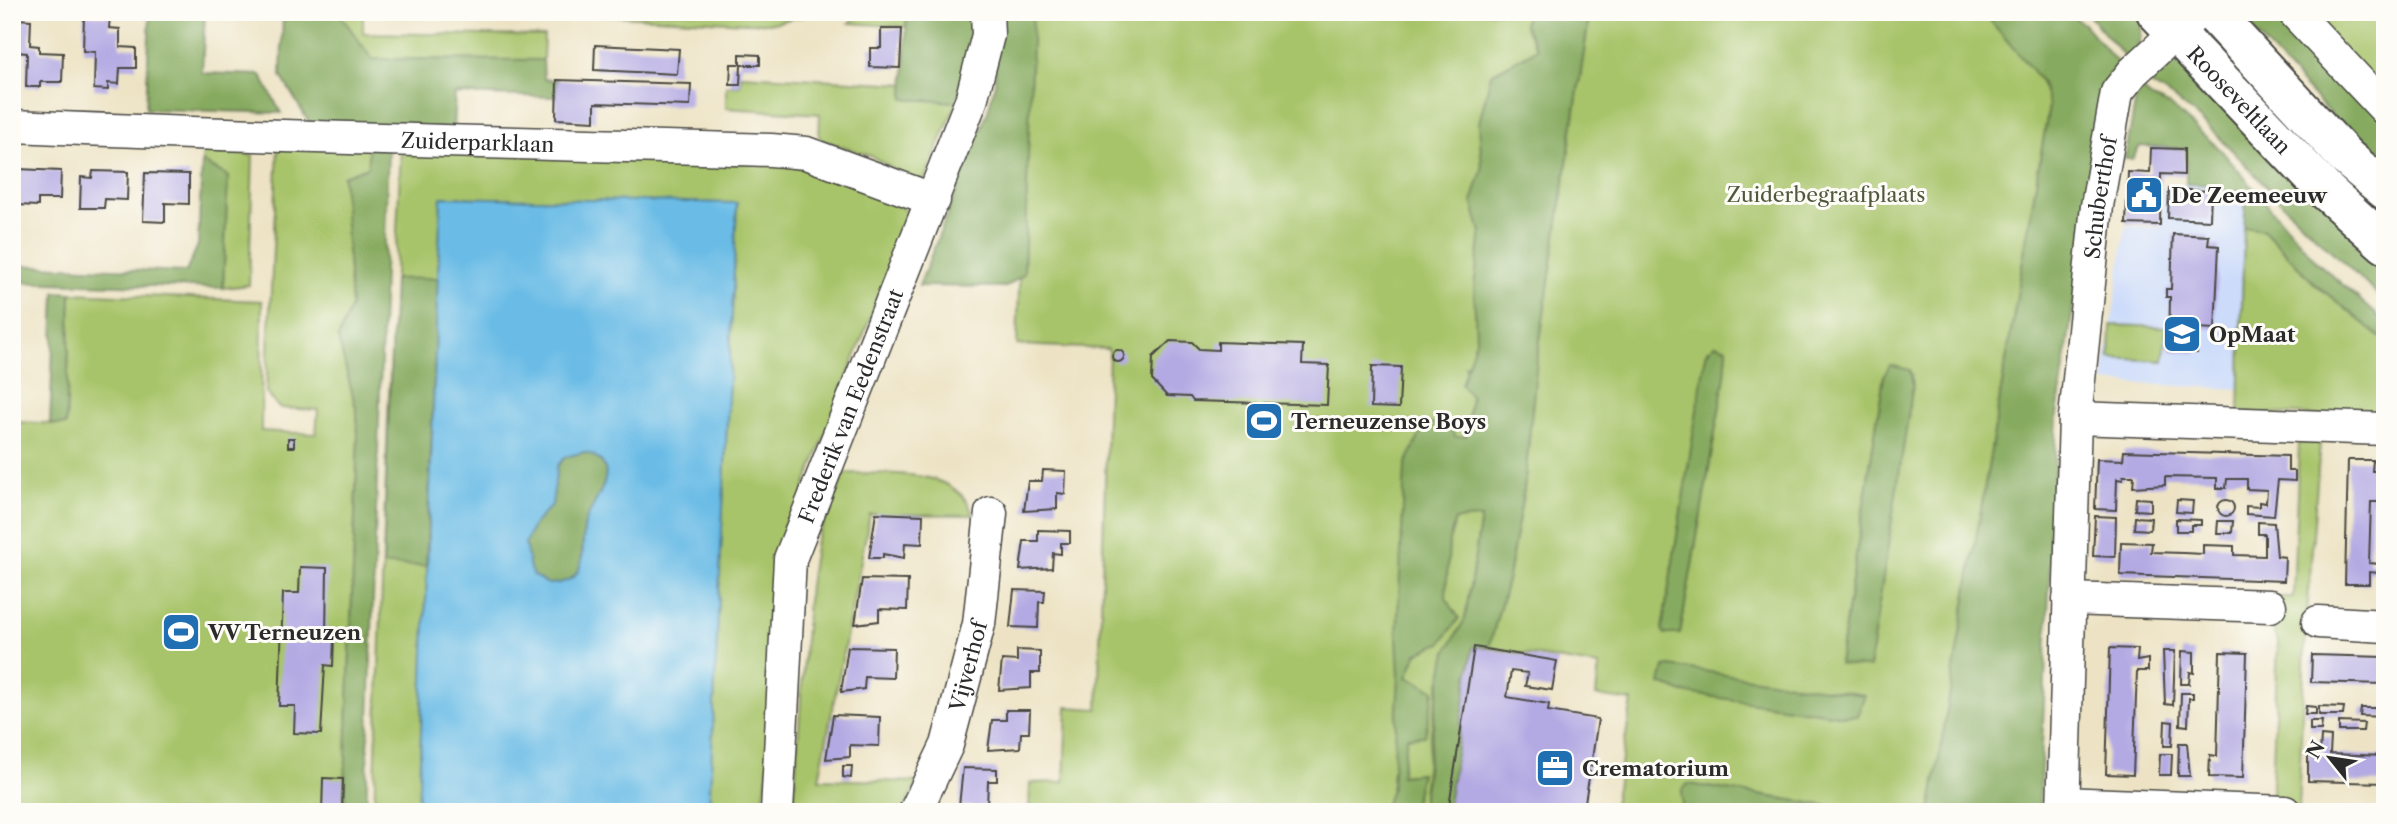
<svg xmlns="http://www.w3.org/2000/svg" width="2397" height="824" viewBox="0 0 2397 824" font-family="'Libre Caslon Text',serif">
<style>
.built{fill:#ccdbfa}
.green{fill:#a8c46b;stroke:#6a784b;stroke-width:2;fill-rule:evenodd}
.forest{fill:#86aa5f;stroke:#586a45;stroke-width:2}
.water{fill:#6abce6;stroke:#4a7488;stroke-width:2;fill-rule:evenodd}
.building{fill:#b4aae3}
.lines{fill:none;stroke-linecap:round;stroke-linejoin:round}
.minor-casing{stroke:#484742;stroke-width:35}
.major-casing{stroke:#484742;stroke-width:42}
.minor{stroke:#fff;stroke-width:32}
.major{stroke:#fff;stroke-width:38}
.labels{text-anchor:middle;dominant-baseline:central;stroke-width:6;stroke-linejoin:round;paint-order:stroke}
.street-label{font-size:21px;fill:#2b2b2b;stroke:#fdfcf7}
.park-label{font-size:21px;fill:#50593e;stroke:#fdfcf7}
.poi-label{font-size:21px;font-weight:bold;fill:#2b2b2b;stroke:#fdfcf7;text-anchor:start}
</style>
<rect width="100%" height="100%" fill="#fdfcf7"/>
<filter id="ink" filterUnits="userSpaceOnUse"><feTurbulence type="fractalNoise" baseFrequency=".0143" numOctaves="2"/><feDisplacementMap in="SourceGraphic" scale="14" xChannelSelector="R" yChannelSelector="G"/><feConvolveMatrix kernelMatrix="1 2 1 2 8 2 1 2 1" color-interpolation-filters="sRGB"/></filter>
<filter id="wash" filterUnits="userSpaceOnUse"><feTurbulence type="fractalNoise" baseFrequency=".00686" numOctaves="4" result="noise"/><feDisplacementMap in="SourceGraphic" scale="28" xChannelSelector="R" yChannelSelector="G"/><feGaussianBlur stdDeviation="1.57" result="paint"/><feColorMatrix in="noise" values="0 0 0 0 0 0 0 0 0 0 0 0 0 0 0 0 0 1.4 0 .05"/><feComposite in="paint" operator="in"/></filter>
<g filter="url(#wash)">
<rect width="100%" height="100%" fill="#ede3c4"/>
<path class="built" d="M2186,184L2216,185V193L2232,194L2238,189L2246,197L2240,389L2103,382L2126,226L2161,228L2163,187Z"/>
<path class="green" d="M338,12H363V33L544,36L543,60L372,59Z
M542,12H803V16L774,23H747Z
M864,12H907L906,27L849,23Z
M1029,12H1534L1537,49L1499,366L1465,365L1471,397L1466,437H1454L1452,425L1426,424L1389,812H1029L1030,783L1064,782L1067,707L1098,709L1109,352L1108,349L1017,345Z
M1590,12H1983C2004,36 2046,75 2049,106L1930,812H1867L1688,784L1682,808L1699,812H1623V806L1614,804L1632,701L1596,696L1599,666L1489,648L1508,577L1524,489L1537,360ZM1708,349H1727L1725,376L1680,633L1666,634L1662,630ZM1912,375L1869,667L1839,664L1884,376Z
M2299,12L2385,15V98Z
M741,75L905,84L904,98L957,102L924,180H911L871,156L819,139L820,114L726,108V86L740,85Z
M278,147L368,148V167L343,177L351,306L338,338L357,412L358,435L344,812H12V452L16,422L66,424L71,293L262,301L261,431L316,434L318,410L279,408L266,392Z
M401,149L790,165C832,175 876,186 910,214L805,487L762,812H709L737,204L441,197L418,812H374L388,415Z
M203,152L253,155L249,285L223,288L228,176L202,162Z
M2244,227L2264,230L2313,282L2385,341V418L2239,412Z
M2111,325L2166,327L2164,361L2110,358Z
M2299,443H2320L2305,642L2298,812H2271L2278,641L2274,634L2275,597H2293Z
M845,473C884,475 958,465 973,515L870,514L819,779L917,782L903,812H793L809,585L816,540Z
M1481,517L1465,620C1437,655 1426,765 1421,812H1412L1421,773L1400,775L1407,737L1434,691L1407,677L1417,652L1441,643L1449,541L1455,520Z"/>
<path class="forest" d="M150,12H205L202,73L261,75L281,113L146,109Z
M283,12H338L372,59L543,60L544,79L557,80L555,97L455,94L453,129L310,124L281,76Z
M907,12H977L957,102L904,99Z
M996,12H1033L1024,274L1006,287L919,286L988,111L995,83Z
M1527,12H1590L1537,360L1524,489L1508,577L1489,648L1473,647L1447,812H1421L1437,700L1447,651L1465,619L1481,518L1455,520L1449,541L1446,598L1459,618L1441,643L1417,653L1407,677L1434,690L1425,736L1407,737L1401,775L1421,773L1412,812H1383L1392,787L1399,677L1397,637L1405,466L1425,424H1452L1455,437L1466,436L1471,397L1461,384L1476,340L1474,287L1481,232L1472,202L1482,170L1479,123L1491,74L1537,49L1524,24Z
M1983,12H2065L2084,24L2122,68L2106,88L2057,415L2039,812H1930L2049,106L2041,81Z
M2086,12H2139C2145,33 2139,44 2130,63Z
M2235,12H2280L2385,120V173Z
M2163,63L2181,64L2385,260V302C2351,269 2316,238 2283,204C2237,157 2206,115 2147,82L2146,79Z
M2142,88L2150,97L2169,105L2220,149L2316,261L2385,322V341L2313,282L2264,230L2244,227L2246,197L2238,190L2232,194L2215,193V185L2186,184V149L2140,146L2132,159H2125L2136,98Z
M368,148H388L366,812H344L358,435L357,412L338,338L351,306L343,176L368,167Z
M202,162L228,176L223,288L12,282V265L186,272L198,245Z
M438,278L426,566L383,565L394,279Z
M55,292L71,293L66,425L50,424Z
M1715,344L1727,348L1725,376L1680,634H1665L1662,630L1706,354Z
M1890,365L1910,370L1913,385L1869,668L1839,664L1884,376Z
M584,452C629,465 591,501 585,524C578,554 592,582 548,584L534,576L530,569L525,544L533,525L552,505L557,466L565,457Z
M1670,666L1865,695L1857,716H1844L1686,693L1660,684L1664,667Z
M1688,784L1867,812H1699L1682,808V790Z"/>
<path class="water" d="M441,197L737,203L709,812H418ZM584,452C629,465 591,501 585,524C579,553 592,583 548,584L534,576L530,569L525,544L533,525L552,505L557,466L565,457Z"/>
<g id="blocks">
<path class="building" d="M84,15L110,16L109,28L120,29V47L136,48V68H120L119,84L108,83V90L94,89L95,52L83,51Z
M17,19L31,20L30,45L39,46V52L63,53L62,82H40V87H26L27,53L16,52Z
M881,29H902L900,68L870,67V48H881Z
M595,45L679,49L677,74L594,70Z
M740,54L760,55V65H741L740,85H730L731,64H740Z
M557,80L691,84L690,106L595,103V121L556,119Z
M2151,148L2184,149V175L2161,174L2160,225L2126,224L2128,172L2150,173Z
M18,169L61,171L60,199H38V206L17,205Z
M93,171L128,172L127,200L105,199L104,208H80L81,177L92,178Z
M145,173L189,174V204L165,203V222L143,221Z
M2169,189L2211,191L2210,220L2168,218Z
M2173,234L2209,236L2208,245L2219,246L2215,329L2198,328L2197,353L2169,351L2170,297H2166V289H2171Z
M1170,341L1192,342L1199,349L1218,350V342L1303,345L1302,364L1329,365L1327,405L1193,401L1190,397L1167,396L1152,380L1153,357Z
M1112 356a6 6 0 1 1 12 0a6 6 0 1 1-12 0Z
M1372,366L1401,367L1399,408L1371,407Z
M288,438H294V447H288Z
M2124,451L2288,456V471H2295V481L2278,480L2274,516L2246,514V506L2259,507V502L2266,503L2267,490L2247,489V479H2227L2226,488H2217V478L2165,477V485L2133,487L2134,476H2123V480L2117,479L2116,510L2095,509L2097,459L2123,460Z
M2348,460H2373L2372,471H2382V502H2371L2369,563L2380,564L2379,573L2369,572V584H2345Z
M1043,470L1066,471L1065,494L1057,493V509L1024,511L1028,481H1042Z
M2136,498L2151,499V511L2135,510Z
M2177,500L2193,501L2192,513L2176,512Z
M2218 508a8 8 0 1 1 16 0a8 8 0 1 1-16 0Z
M876,513L923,515L922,544L905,543L904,558L883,554V558H869Z
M2095,516L2116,517L2115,557L2093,556Z
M2135,517L2151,518L2150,530L2134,529Z
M2176,519L2201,520V525H2191V531H2176Z
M2218,521H2233L2232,533H2217Z
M2258,522L2274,523L2277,556L2285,557L2284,581L2120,575L2121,542L2152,543L2151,552L2183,553L2203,554V545L2234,546V555L2265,556V534H2258Z
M1038,530L1070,531V543H1061V554L1053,553L1052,568L1020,570L1024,541H1038Z
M300,567L327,568L326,636L334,637L333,666L325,665L321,734L294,733L295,706H279L283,593H299Z
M862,579L908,580L907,610L879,609V621L855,624Z
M1014,590L1045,591L1044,602H1039L1038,628L1010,627Z
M848,647L894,648L893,678L865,677L864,689L841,692Z
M1474,647L1557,661L1552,690L1525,686L1528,673L1511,671L1507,697L1549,704L1548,711L1598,719L1591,766L1588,765L1587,772H1590L1584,808L1581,812H1448Z
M2110,648L2138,649L2137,661L2148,659V671H2137L2133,775L2106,774Z
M1017,650L1040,651V673H1031V688L999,690L1002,660L1017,661Z
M2163,651H2175L2173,705L2165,704Z
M2182,651L2194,652V673L2190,672L2189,684H2181Z
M2220,652L2247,653L2243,778L2209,777L2210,755L2217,756Z
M2312,655L2385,657V684L2311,682Z
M2181,693H2193V698H2189L2188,726L2180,725Z
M2306,706L2316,707V714H2305Z
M2319,706L2344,707L2343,715H2319Z
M2361,708H2385V717L2360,716Z
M1006,710H1030L1029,733H1021L1020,748L988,750L992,720H1006Z
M833,715L880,717L879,746L850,745V757L826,759Z
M2165,721L2173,722L2172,746H2164Z
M2310,721H2322L2321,730H2310Z
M2339,722L2364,723L2363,731H2339Z
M2321,736L2331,737L2330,754L2385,756V783L2308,781V753L2320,754Z
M2179,743H2187L2190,776H2178Z
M2160,754H2172L2171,775H2159Z
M843,766H852L851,778L843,777Z
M963,768L997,769V781H988L987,807L959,806Z
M323,778L343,779L342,812H322Z"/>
</g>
</g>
<g filter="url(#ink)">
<use href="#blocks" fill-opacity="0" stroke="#484742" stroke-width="2"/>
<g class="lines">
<g class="minor-casing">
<g id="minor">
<path d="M2294,12L2385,109"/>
<path id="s1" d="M12,126C265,137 518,143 771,150L806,153L934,200"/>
<path d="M2075,418L2385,429"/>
<path d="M2069,599L2270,606"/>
<path d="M2318,622L2385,626"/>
<path d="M2063,803L2285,812"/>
<path id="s2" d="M777,812L790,559L971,101L988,35L987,12"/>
<path id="s3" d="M915,812L947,745L979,624L991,513"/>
<path id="s4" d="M2063,812L2075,418L2097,206L2117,92L2133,72L2198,12"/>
</g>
</g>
<g class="major-casing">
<g id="major">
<path id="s5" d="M2156,12L2324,189L2385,244"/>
<path d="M2212,12L2346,157L2385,190"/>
</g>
</g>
<use href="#minor" class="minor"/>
<use href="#major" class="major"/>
</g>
</g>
<defs>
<g id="civic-square" transform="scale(2.0125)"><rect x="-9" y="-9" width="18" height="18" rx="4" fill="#1f6fb2" stroke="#fdfcf7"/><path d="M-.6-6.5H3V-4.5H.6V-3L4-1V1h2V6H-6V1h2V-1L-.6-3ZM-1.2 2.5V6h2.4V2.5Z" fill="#fff"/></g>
<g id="school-square" transform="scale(2.0125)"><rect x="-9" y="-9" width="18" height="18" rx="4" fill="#1f6fb2" stroke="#fdfcf7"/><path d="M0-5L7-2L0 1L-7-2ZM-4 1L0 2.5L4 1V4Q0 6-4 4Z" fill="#fff"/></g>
<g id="stadium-square" transform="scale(2.0125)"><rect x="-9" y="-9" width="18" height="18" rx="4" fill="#1f6fb2" stroke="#fdfcf7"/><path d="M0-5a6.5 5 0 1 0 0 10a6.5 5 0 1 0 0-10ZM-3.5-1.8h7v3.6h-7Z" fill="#fff"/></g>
<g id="office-square" transform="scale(2.0125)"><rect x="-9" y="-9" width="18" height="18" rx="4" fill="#1f6fb2" stroke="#fdfcf7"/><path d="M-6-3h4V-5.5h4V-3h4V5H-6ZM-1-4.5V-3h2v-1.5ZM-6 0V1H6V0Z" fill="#fff"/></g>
</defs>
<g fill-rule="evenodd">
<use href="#civic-square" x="2144" y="195"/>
<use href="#school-square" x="2182" y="334"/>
<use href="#stadium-square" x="1264" y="421"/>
<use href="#stadium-square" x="181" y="632"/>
<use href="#office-square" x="1555" y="768"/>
</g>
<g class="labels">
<g class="street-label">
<text stroke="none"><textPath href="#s5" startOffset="121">Rooseveltlaan</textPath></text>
<text stroke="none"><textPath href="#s1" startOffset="466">Zuiderparklaan</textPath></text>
<text stroke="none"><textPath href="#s4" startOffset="616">Schuberthof</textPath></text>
<text stroke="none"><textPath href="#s2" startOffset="418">Frederik van Eedenstraat</textPath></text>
<text stroke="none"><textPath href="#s3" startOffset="156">Vijverhof</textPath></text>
</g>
<g class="park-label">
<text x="1826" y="194">Zuiderbegraafplaats</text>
</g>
<g class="poi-label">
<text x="2171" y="195">De Zeemeeuw</text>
<text x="2209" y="334">OpMaat</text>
<text x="1291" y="421">Terneuzense Boys</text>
<text x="208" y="632">VV Terneuzen</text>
<text x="1582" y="768">Crematorium</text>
</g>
</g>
<rect width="2397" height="824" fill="none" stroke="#fdfcf7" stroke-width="42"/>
<g transform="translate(2330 758) rotate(300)" stroke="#fdfcf7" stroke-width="5" paint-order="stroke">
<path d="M0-5L12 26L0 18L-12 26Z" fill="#2b2b2b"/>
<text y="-10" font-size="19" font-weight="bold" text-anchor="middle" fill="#2b2b2b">N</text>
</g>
</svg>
